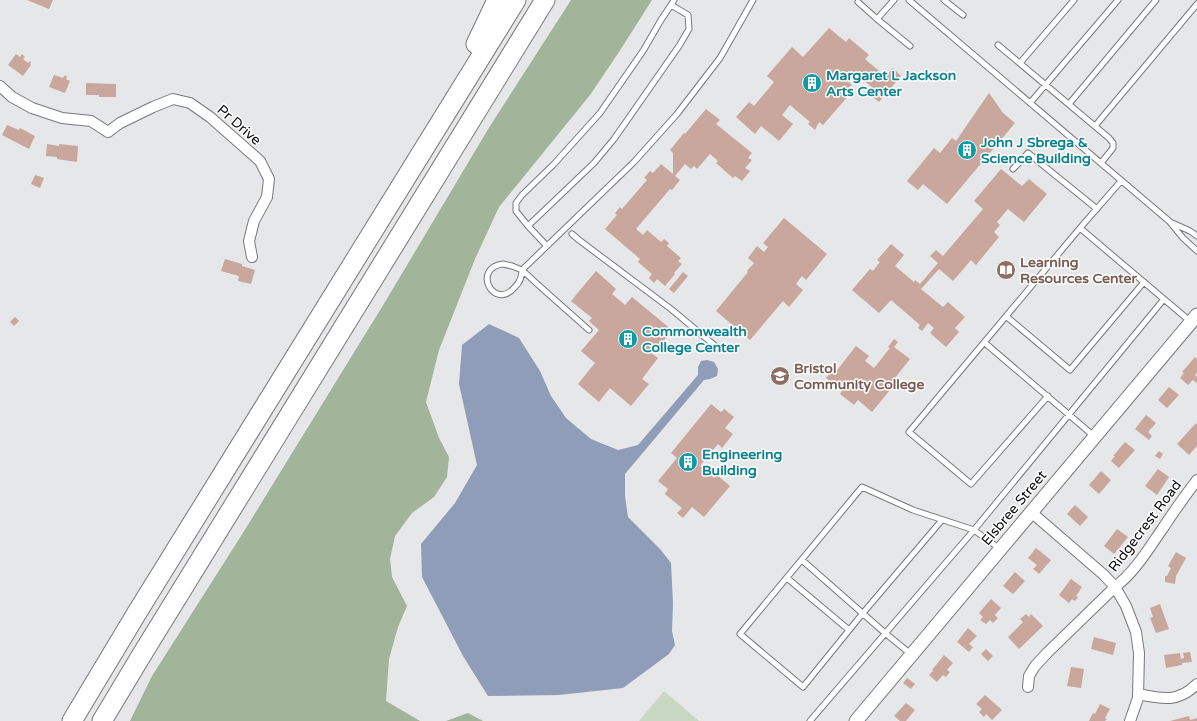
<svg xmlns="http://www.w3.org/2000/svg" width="1197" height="721" viewBox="0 0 1197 721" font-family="'Varela Round',sans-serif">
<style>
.green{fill:#c9d8c2}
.forest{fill:#a2b499}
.water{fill:#909db9}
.building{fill:#c9a79c}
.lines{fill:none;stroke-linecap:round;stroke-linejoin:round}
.service-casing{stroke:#78787a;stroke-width:7}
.minor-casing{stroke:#78787a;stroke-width:12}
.tertiary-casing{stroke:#78787a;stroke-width:15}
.motorway-casing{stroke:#78787a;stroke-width:21}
.service{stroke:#fff;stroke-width:5}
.minor{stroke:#fff;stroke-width:10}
.tertiary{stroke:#fff;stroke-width:13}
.motorway{stroke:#fff;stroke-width:19}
.labels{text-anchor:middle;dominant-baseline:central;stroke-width:3;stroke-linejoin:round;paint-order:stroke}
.culture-label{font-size:14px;font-weight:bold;fill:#0d838f;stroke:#fff;text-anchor:start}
.street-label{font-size:14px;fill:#0b0b0c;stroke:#fff}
.education-label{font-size:14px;font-weight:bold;fill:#785e54;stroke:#fff;text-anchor:start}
</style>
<rect width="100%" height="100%" fill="#e6e7e9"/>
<path class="green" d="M664,691L699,721H639Z"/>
<path class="forest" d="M571,0H652L619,52L590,95L499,207L475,259L439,350L426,402L439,438L449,457L447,477L434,497L412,513L395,536L390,559L392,577L407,606L398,627L389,659L386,701L420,721H130L152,676L241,536L385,302L490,126Z
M468,713L483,721H446Z"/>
<path class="water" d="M489,324L519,338L540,371L551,396L566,418L591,439L618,450L638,445L698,375V367L701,361L707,360L714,362L718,369L717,376L710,379L704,380L625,474V496L628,517L660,549L671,563L673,604L672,631L675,645L669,654L623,688L559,695L488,696L463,656L422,577L421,544L455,503L477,465L459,384L462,345Z"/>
<path class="building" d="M27,0H53L49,9Z
M829,28L846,42L849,38L869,55L865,59L885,76L893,68L901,76L879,102L869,94L874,89L854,72L847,80L852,85L846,90L850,94L823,125L819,122L815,130L808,124L810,122L790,105L782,115L793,124L779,141L761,126L755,134L736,117L749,102L754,106L774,82L767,76L792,47L803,57Z
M16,54L20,57L22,54L25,57L23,59L28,63L30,61L31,62L30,64L31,65L23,76L8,65Z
M54,75L63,78L65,75L67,77L66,79L70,81L65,93L49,87Z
M86,83L116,84V97H99V95H86Z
M989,93L1003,113L1015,123L947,204L923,184L918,190L907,181L934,148L940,153L952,138L956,141Z
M706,109L720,120L716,124L752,153L748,158L752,160L745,168L750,171L742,181L735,176L733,178L716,163L718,161L710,154L697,169L694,166L691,169L685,164L675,176L680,180L672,190L670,189L636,229L643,235L647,230L661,242L664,239L669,243L667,246L681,258L678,261L682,264L674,273L675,274L665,286L657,279L654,283L649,278L652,274L638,262L640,259L605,229L617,215L615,213L620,207L622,209L647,180L644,178L650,171L653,173L661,164L673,174V153L670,150L684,133L685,134Z
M7,125L19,130L20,128L35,136L29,149L2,135Z
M47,144L59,146V144L78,146L77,162L57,159V157L46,156Z
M1001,169L1022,186L1029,179L1047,194L1024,222L1008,209L997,222L1000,225L994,232L999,237L976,265L971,260L953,281L939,269L921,289L943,307L948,302L965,317L955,328L959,332L946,347L930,333L934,328L928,323L922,331L918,328L920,325L891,300L879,313L852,290L870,269L873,271L880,262L877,260L891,244L904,255L895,266L914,282L915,280L920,284L938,263L930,256L936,250L943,256L983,209L974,201Z
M35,175L44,178L40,188L31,184Z
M784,218L827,254L806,280L802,276L796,284L803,290L789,307L783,301L750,340L716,311L748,272L747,271L754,263L748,258L757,246L764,252L768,247L763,243Z
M225,259L242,264V266L255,270L251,284L238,281L239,276L221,271Z
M596,271L616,289L612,294L625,305L632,297L672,330L657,350L654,347L650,352L658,358L642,379L649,384L631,406L610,388L599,402L578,384L595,363L581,351L599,330L589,321L592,318L571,301Z
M683,272L688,276L674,293L669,289Z
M15,317L19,321L14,326L10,322Z
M894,339L898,342L894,347L910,359L887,388L890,390L872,412L858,400L854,405L840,394L842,391L826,378L831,372L834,374L856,346L869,356L865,361L874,368L890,348L888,347Z
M1195,357L1197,359V373L1195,375L1197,377V381L1196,383L1193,380L1188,385L1180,378L1184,373L1182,372Z
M1169,387L1179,395L1167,408L1158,400Z
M711,404L721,412L724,409L734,417L725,428L733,434L722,448L718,444L712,451L714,453L710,458L708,456L700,466L714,478L717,475L730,486L704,517L692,507L683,518L677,513L682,508L665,494L668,489L658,481L677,458L671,453Z
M1146,415L1156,423L1148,432L1152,436L1149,440L1135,429Z
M1196,423L1197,425V446L1189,455L1177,444Z
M1125,442L1135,450L1119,468L1111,461L1115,456H1113Z
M1159,451L1163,454L1160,459L1155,456Z
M1158,469L1169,477L1157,495L1145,486Z
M1101,471L1111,480L1099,494L1089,485Z
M1075,505L1088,517L1080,526L1067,514Z
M1117,529L1128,537L1114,554L1104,546Z
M1036,548L1051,560L1039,574L1033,569L1037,565L1028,558Z
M1176,552L1186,558L1176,576L1175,584L1165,582V576H1167L1171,568L1168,566Z
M1015,572L1025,581L1013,594L1003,586Z
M1071,579L1082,587L1076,596L1078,597L1075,601L1072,599L1069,603L1059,595Z
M991,599L1001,608L995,615L998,618L993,623L990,620L986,624L980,620L983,617L979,613Z
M1160,604L1169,629L1156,633L1150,618L1153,617L1150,608Z
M1026,614L1029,617L1031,614L1043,626L1019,649L1008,637L1023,622L1020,619Z
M968,628L977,636L969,644L973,647L969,652L957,642Z
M1094,637L1116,643L1113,655L1091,649Z
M986,649L993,656L988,661L981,654Z
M1190,652L1192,662L1182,663V665L1166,668L1164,655L1180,653L1181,659L1184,658L1183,653Z
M944,655L953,663L947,670L950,672L946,677L943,675L937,682L929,675L933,671L932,670Z
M1071,667L1084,669L1081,688L1067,686Z
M907,678L915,684L911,689L903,683Z
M985,695L1002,710L992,720L986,714L984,717L979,712L982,709L976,704Z
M906,703L915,710L906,721H900L894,716Z
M1100,704L1110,709L1105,718L1107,719L1105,721H1089L1093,713L1095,714Z
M1189,716L1190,720L1197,718V721H1170Z"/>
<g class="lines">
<g class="service-casing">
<path id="service" d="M894,0L877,19L910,46
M909,0L1169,221L1183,238L1197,251
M944,0L963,15
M858,2L877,19
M671,5L674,0
M998,45L1109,138L1113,143V148L1101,163
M1020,63L1074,0
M1030,103L1118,0
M1069,104L1156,0
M1095,126L1197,4
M1013,169L1028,153L1097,209
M1170,222L1190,231L1197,236
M528,226L516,211V203L522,195L554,164L600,113L643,51L661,20L671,5L688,15L689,29L679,46L614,139L594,163L528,226L547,246
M1080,228L1191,322
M572,234L579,240L671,309L719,349
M503,264L512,266L522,270C522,277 519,283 515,287C494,312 471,268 503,264Z
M1007,317L1070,370L1144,282
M589,330L545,291L522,270L634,162L677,114L720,58L753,0
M985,343L1095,437
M1048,396L971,484L909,432L1080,228L1121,181
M942,520L863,613L803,687L740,634L862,487L913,510L974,530L1000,549
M802,560L885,633L912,655
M787,578L849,630
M810,721L974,530L1164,299"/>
</g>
<g class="minor-casing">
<path id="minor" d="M0,86L12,97L32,108L62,118L91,121L108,132L120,123L153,107L173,99L190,103L210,117L260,161L269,179L267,197L254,221L249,241L252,257
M1031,512L1104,575L1115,587L1126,606L1136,632L1139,653L1138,698L1130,721
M1028,687L1029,676L1035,666L1047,653L1115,587C1135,572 1149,548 1163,528C1174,511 1185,496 1197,480
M1138,694C1162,699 1178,703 1197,684"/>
</g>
<g class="tertiary-casing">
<path id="tertiary" d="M856,721L1197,315"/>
</g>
<g class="motorway-casing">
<path id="motorway" d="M476,44L497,0
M72,721L138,611L516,0
M102,721L141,656L545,0"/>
</g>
<use href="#service" class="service"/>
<use href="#minor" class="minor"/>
<use href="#tertiary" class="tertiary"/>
<use href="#motorway" class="motorway"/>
</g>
<defs>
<g id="building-disc" transform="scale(1)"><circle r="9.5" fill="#0f9aa8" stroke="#fff"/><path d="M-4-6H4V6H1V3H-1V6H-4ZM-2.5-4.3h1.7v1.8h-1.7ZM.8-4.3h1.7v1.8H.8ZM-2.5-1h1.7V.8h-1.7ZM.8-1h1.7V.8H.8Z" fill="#fff"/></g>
<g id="library-disc" transform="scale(1)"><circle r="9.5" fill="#8d6e63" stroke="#fff"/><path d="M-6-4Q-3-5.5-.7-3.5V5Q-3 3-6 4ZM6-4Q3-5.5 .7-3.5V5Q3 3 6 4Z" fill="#fff"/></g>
<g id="university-disc" transform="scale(1)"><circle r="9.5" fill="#8d6e63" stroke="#fff"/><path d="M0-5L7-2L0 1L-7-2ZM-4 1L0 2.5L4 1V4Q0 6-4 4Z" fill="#fff"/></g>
</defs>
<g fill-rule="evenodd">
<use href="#building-disc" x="812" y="83"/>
<use href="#building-disc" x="967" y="150"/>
<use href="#library-disc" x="1006" y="270"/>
<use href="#building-disc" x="628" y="339"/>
<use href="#university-disc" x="780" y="376"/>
<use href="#building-disc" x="688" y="462"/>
</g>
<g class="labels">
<g class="culture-label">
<text x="826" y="75">Margaret L Jackson<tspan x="826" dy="16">Arts Center</tspan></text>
<text x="981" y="142">John J Sbrega &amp;<tspan x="981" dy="16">Science Building</tspan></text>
<text x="642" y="331">Commonwealth<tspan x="642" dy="16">College Center</tspan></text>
<text x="702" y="454">Engineering<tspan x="702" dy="16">Building</tspan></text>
</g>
<g class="street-label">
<text transform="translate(239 125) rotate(41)">Pr Drive</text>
<text transform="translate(1014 508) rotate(-50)">Elsbree Street</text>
<text transform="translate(1145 526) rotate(-53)">Ridgecrest Road</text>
</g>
<g class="education-label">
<text x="1020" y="262">Learning<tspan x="1020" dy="16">Resources Center</tspan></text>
<text x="794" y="368">Bristol<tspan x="794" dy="16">Community College</tspan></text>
</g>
</g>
</svg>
